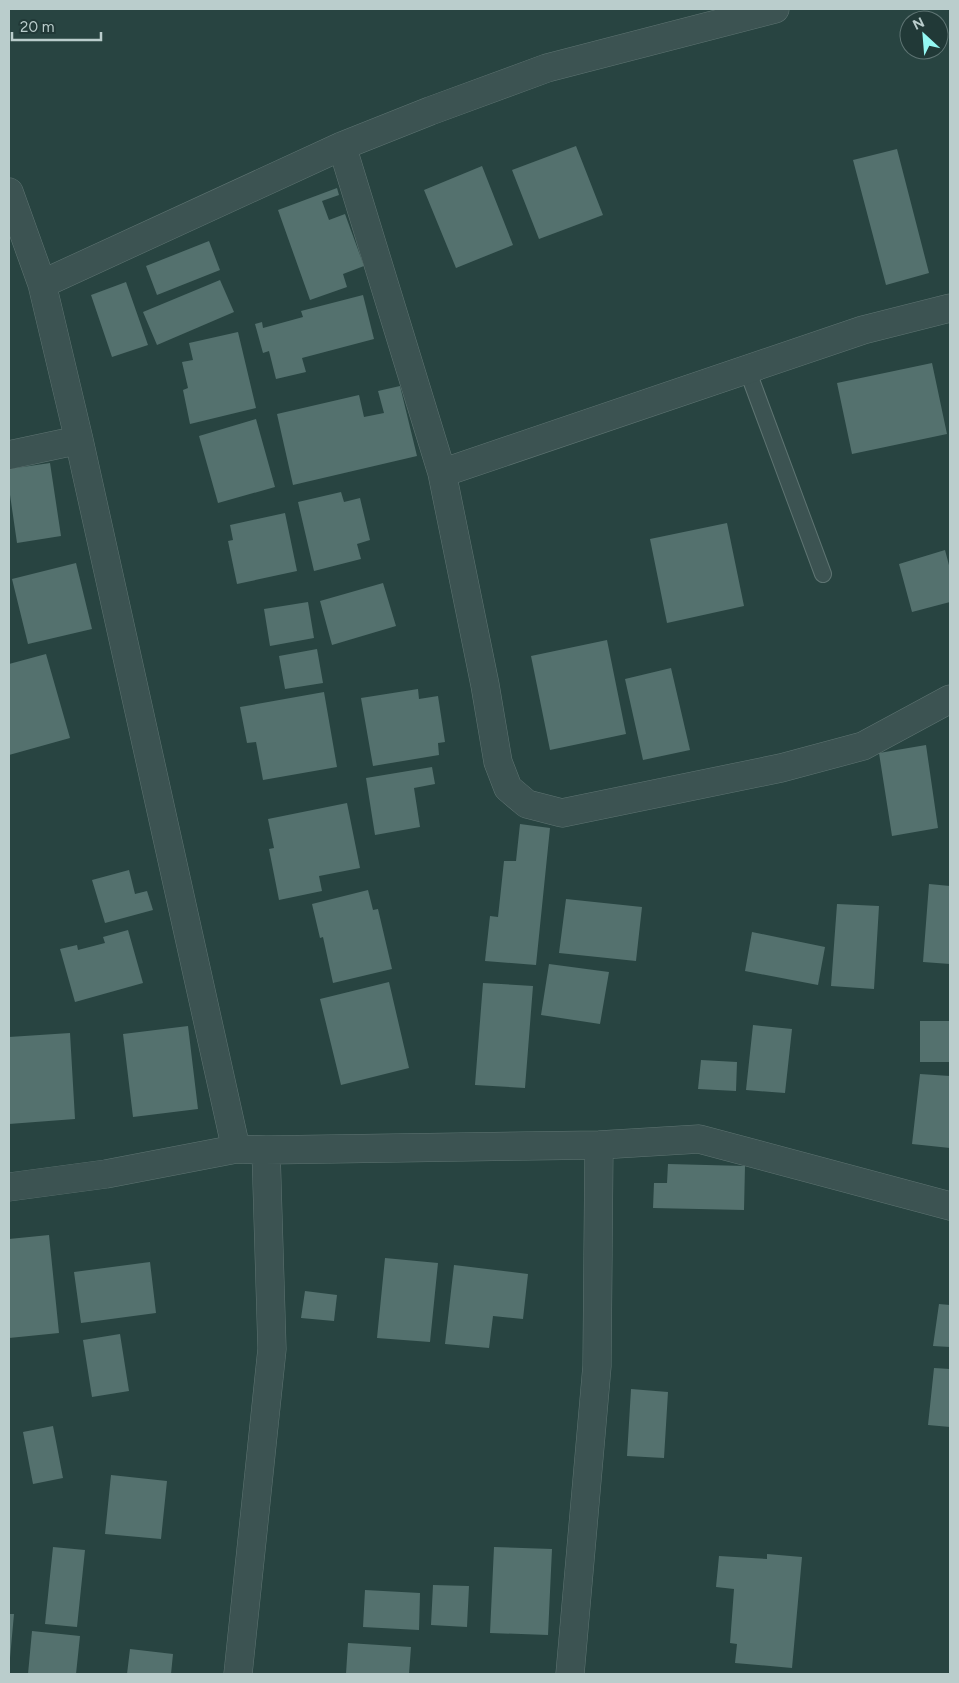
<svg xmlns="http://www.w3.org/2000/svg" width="959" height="1683" viewBox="0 0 959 1683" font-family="Figtree,sans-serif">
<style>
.building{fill:#54716e}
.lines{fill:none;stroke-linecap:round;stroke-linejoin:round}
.service-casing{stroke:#5e7472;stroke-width:18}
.minor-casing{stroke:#5e7472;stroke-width:29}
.service{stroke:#3c5352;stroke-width:16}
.minor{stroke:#3c5352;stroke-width:28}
</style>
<rect width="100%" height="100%" fill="#284441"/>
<path class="building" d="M576,146L603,215L539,239L512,170Z
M897,149L929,273L886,285L853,160Z
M482,166L513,245L456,268L424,190Z
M337,188L339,195L322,201L329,220L345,214L364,266L343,274L347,287L310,300L278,210Z
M209,241L220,270L157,295L146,266Z
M220,280L234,312L157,345L143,312Z
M126,282L148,345L112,357L91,295Z
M363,295L374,339L302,358L306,372L276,379L269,351L263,353L255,324L262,322L263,328L303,317L301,311Z
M238,332L256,408L190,424L183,390L188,388L182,362L193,360L189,343Z
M932,363L947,434L852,454L837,383Z
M400,386L417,456L293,485L277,414L359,395L364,417L384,413L378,391Z
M256,419L275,487L218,503L199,436Z
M50,463L61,536L17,543L9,488V469Z
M341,492L344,502L360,498L370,540L357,544L361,559L314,571L298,502Z
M285,513L297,571L237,584L228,541L233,540L230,525Z
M727,523L744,606L667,623L650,539Z
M945,550L950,569V602L912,612L899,564Z
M76,563L92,629L28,644L12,579Z
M383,583L396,626L332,645L320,601Z
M308,602L314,638L270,646L264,609Z
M607,640L626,734L550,750L531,656Z
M317,649L323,683L285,689L279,656Z
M46,654L70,738L9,755V664Z
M671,668L690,750L643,760L625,679Z
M418,689L419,699L438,696L445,742L438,743L439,755L373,766L361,698Z
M324,692L337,767L263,780L256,742L247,743L240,707Z
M926,745L938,828L892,836L879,753Z
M432,767L435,784L414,788L420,827L375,835L366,778Z
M347,803L360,868L319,876L322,891L279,900L269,849L274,848L268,819Z
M520,824L550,828L536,965L485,961L490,916L498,917L504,861H516Z
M129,870L135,894L147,891L153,910L105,923L92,880Z
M929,884L950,886V964L923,962Z
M368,890L373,910L378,909L392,969L333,983L323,937L320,938L312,904Z
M566,899L642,907L636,961L559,953Z
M837,904L879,906L874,989L831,986Z
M128,930L143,983L75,1002L60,949L77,945L78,950L105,943L103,937Z
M752,932L825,947L818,985L745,971Z
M549,964L609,972L600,1024L541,1015Z
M389,982L409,1068L341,1085L320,999Z
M483,983L533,986L525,1088L475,1085Z
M920,1021H950V1062H920Z
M753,1025L792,1029L785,1093L746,1090Z
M188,1026L198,1109L133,1117L123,1034Z
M70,1033L75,1119L9,1124V1037Z
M701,1060L737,1062L736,1091L698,1089Z
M920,1074L950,1076V1148L912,1144Z
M668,1164L745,1166L744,1210L653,1208L654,1183H667Z
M49,1235L59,1333L9,1338V1239Z
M385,1258L438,1263L430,1342L377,1338Z
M150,1262L156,1313L81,1323L74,1272Z
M454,1265L528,1274L523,1319L493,1316L489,1348L445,1344Z
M305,1291L337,1295L334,1321L301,1318Z
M939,1304L950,1305V1347L933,1346Z
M120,1334L129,1391L92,1397L83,1340Z
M934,1368L950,1369V1427L928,1425Z
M631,1389L668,1392L664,1458L627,1456Z
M53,1426L63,1478L33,1484L23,1432Z
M111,1475L167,1481L161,1539L105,1534Z
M53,1547L85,1550L77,1627L45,1624Z
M494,1547L552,1549L548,1635L490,1633Z
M767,1554L802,1557L792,1668L735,1663L737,1644L730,1643L734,1589L716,1587L719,1556L767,1559Z
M433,1585L469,1586L467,1627L431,1625Z
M365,1590L420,1593L419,1630L363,1627Z
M9,1614H14L10,1658H9Z
M32,1631L80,1636L76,1674H28Z
M348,1643L411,1647L409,1674H346Z
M130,1649L173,1654L171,1674H127Z"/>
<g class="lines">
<g class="service-casing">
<path id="service" d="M747,369L823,574"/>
</g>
<g class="minor-casing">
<path id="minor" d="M342,146L442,473L485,685L498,762L508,788L527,804L562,813L781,768L863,746L950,699
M9,192L42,284L79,440L236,1149
M42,284L342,146L430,111L547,68L775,9
M9,455L79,440
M442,473L863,330L950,308
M9,1187L106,1174L236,1149L266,1150L599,1145L699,1139L950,1206
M238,1674L272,1349L266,1150
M570,1674L597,1366L599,1145"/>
</g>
<use href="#service" class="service"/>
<use href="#minor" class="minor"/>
</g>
<rect width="959" height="1683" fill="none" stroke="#bacdcc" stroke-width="20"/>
<g transform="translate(924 35) rotate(334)"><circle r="24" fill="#213937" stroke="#5e7473"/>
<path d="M0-4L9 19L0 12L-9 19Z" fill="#94f8f3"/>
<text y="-8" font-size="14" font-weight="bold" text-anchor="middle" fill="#bacdcc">N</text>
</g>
<path d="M12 32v8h89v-8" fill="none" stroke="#bacdcc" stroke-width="2.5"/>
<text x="20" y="32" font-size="15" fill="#bacdcc" stroke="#213937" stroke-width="4" paint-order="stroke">20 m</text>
</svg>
